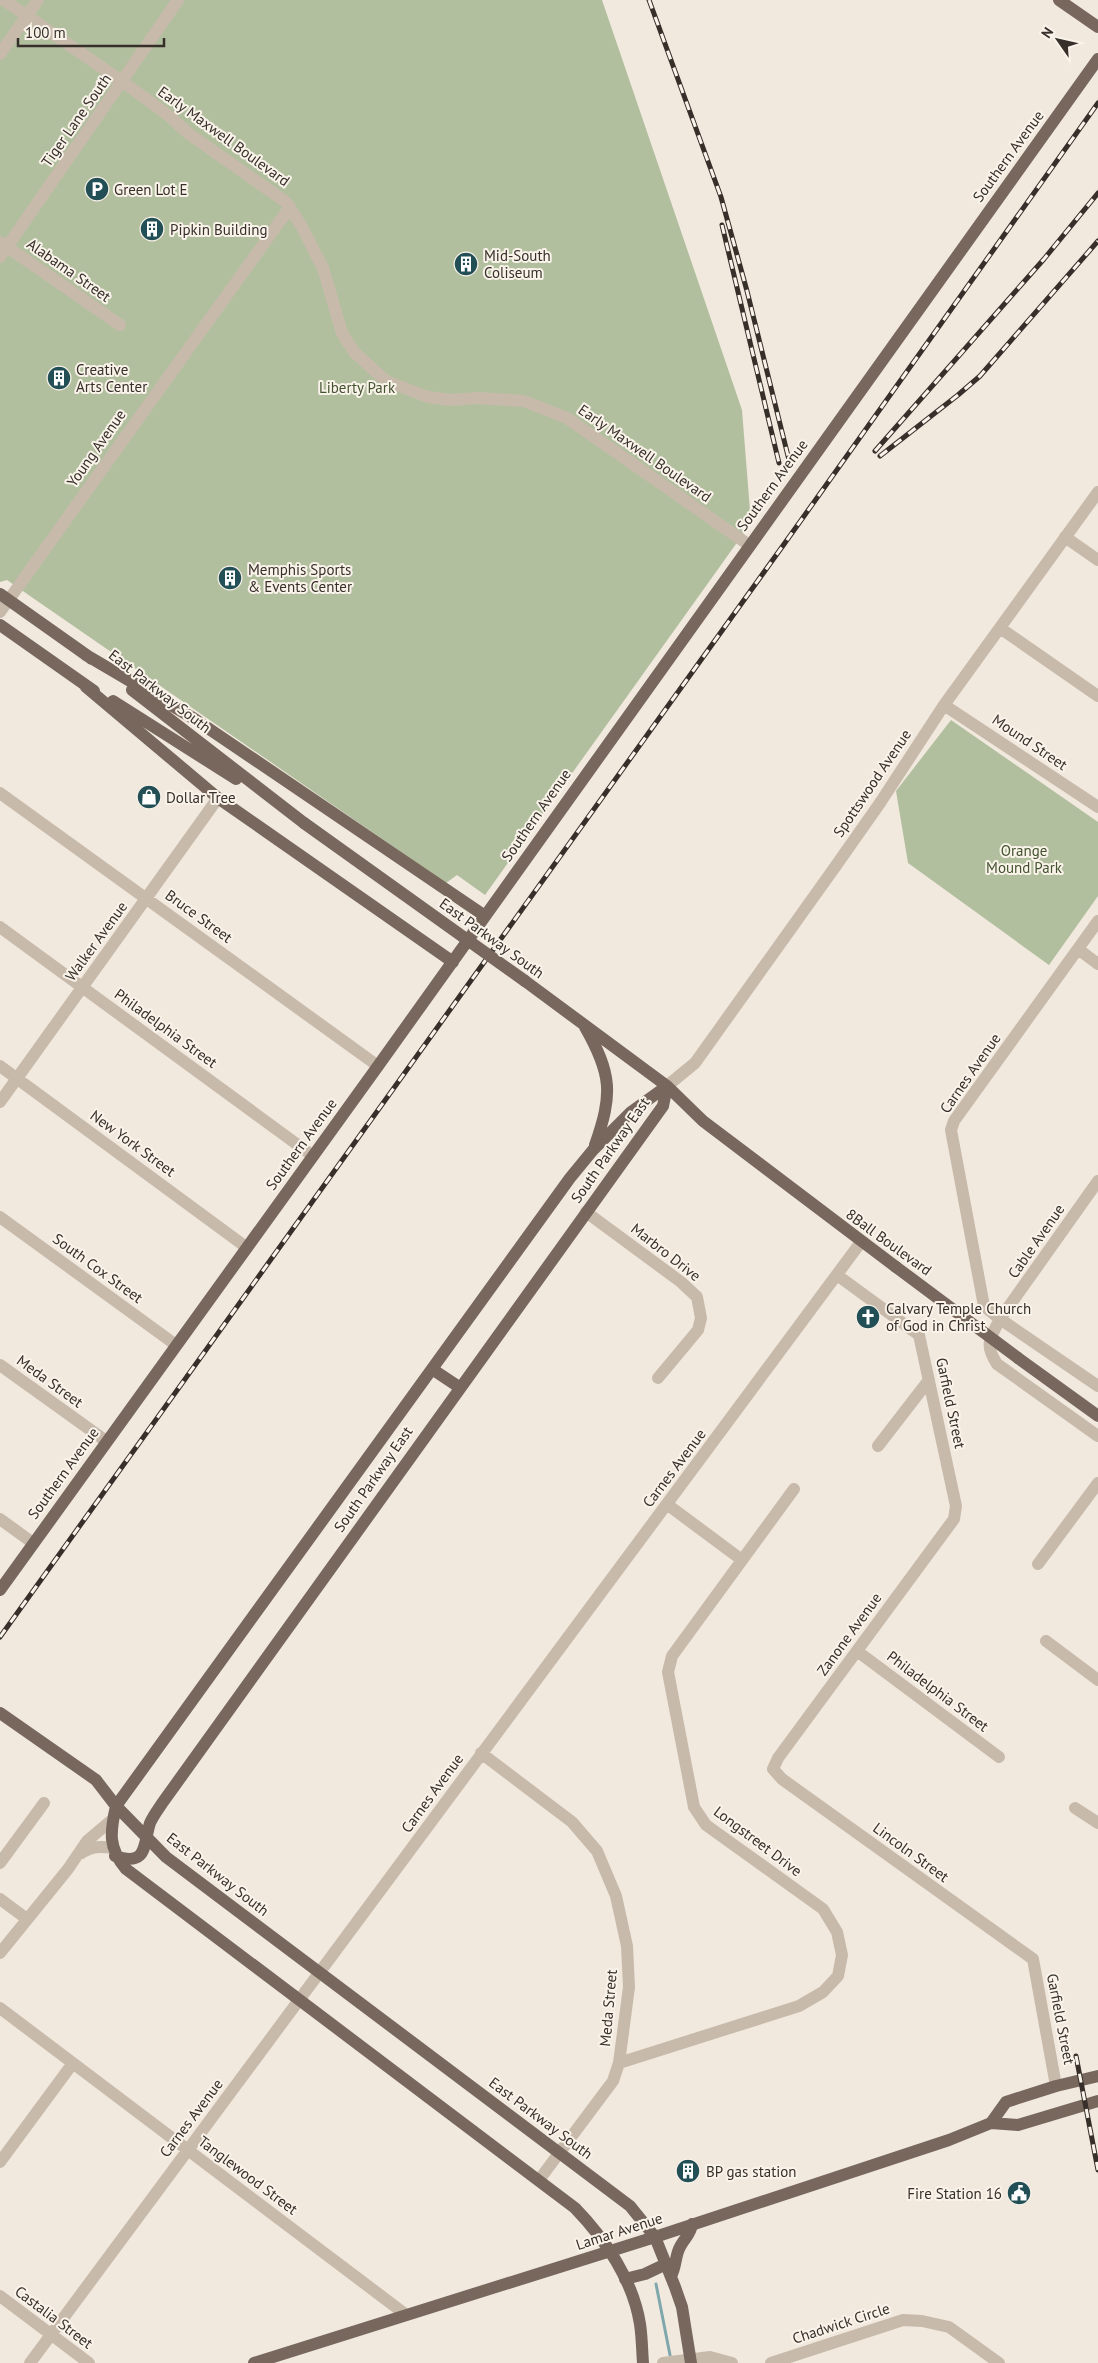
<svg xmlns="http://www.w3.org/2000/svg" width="1098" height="2363" viewBox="0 0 1098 2363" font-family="'PT Sans',sans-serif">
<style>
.green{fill:#b2bf9f}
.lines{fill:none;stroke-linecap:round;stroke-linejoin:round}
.stream{stroke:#7fa7ac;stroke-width:3}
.minor{stroke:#c8baab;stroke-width:12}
.major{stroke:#77675c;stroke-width:12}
.rail-casing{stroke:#362f2a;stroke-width:5}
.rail{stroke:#f9f3ea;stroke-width:3;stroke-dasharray:9;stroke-linecap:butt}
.minor-bridge{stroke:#c8baab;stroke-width:12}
.major-bridge{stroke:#77675c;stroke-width:12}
.labels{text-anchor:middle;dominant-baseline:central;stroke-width:4;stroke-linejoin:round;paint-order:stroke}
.street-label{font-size:15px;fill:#362f2a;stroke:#f9f3ea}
.poi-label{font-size:15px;fill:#362f2a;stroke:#f9f3ea;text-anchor:start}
.park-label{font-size:15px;fill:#43532f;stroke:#f9f3ea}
</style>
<rect width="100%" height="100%" fill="#f1e9de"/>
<path class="green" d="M0,0H602L742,410L751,523L485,895L457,875L446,883L17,587L7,580L0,582Z
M951,720L1098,822V896L1049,965L908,863L896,791Z"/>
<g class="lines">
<path class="stream" d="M656,2284L670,2355"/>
<path class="minor" d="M4,0L123,82L168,115L189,134L286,202L302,227L323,268L342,333L354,352L386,381L428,397L451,400L477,398L524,401L567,418L749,545
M0,54L38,0
M0,242L120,325
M0,257L178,0
M1065,537L1098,560
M0,612L290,207
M1000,628L1098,696
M944,705L1098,807
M0,793L378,1066
M880,803L944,705L1098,492
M1098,921L954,1121L951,1130L984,1306L1000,1319L1098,1386
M0,927L313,1156
M1078,949L1098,964
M0,1066L246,1247
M667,1086L695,1063L835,867
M0,1102L218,798
M1098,1181L1000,1319C990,1339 984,1344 997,1364L1098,1436
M586,1212L681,1282L697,1297L701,1318L698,1330L658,1378
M0,1217L176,1345
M837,1275L919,1335L956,1506L954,1519L778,1758L773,1769L782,1779L1033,1959L1056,2086
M0,1365L106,1441
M878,1446L929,1380
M668,1505L742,1560
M0,1519L33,1543
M1038,1564L1098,1483
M1046,1641L1098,1680
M857,1651L999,1757
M481,1753L572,1822L597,1851L616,1896L627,1946L629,1987L619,2063L613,2081L539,2180
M1075,1808L1098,1823
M80,1854C91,1846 100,1846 113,1848
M0,1863L44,1803
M0,1899L27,1919
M0,1953L68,1869L87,1841L113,1819
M0,2008L405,2314
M619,2063L799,2006L823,1992L838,1976L842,1955L837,1932L823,1909L706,1825L694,1807L668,1672L672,1656L794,1489
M0,2162L73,2063
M0,2296L89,2363
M30,2363L861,1242
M663,2363L710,2357L732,2363
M771,2363L903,2320L922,2321L949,2327L999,2363"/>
<path class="major" d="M1059,0L1098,27
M0,594L92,659
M0,625L94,691
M86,655L193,718L485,916
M86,687L218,798L453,962
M132,690L304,823
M113,701L236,779
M525,981L667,1086L703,1121L896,1267
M585,1027C612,1074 613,1094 595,1145
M1018,1358L1098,1416
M432,1369L459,1387
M0,1590L378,1066L1098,59
M0,1713L96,1780L116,1806L166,1857L630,2206L655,2237L675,2287L682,2307L691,2363
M115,1856C148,1867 143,1845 150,1823C153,1816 159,1808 163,1802L663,1106L667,1086
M991,2123L1006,2102L1056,2086L1098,2076
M671,2276C676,2267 675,2258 679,2249C683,2239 691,2235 692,2224
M625,2279L645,2274L666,2264
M254,2363L655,2237L949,2140L991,2123L1018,2125L1098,2101
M643,2363C642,2350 642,2337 640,2324C633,2280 605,2239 575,2208L126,1869C108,1848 110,1832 116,1806L570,1178L593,1150L631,1112L667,1086"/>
<g class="rail-casing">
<path id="rail" d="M649,0L721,197L747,291L790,464
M722,225L779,463
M875,451L1044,259L1098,193
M880,456L958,395L980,376L1098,241
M0,1637L782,547L1098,103
M1076,2056L1098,2170"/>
</g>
<use href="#rail" class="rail"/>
<path class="minor-bridge" d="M835,867L880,803"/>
<path class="major-bridge" d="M304,823L525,981
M896,1267L1018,1358"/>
</g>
<defs>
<g id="parking-disc" transform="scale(1.25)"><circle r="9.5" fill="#224e55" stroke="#f9f3ea"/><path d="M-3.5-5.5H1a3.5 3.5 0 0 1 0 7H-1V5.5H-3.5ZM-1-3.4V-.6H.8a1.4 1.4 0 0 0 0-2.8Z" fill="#fff"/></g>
<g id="building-disc" transform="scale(1.25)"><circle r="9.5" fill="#224e55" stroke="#f9f3ea"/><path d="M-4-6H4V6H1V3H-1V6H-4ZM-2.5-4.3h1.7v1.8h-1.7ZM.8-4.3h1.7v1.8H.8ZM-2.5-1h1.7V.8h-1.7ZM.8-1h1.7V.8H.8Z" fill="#fff"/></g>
<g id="shop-disc" transform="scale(1.25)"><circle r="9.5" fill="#224e55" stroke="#f9f3ea"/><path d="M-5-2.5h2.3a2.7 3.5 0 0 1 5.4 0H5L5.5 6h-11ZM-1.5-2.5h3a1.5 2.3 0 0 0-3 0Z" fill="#fff"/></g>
<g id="church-disc" transform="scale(1.25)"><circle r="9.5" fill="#224e55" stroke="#f9f3ea"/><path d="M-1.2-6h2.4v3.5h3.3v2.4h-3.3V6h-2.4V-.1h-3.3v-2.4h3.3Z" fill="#fff"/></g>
<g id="civic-disc" transform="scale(1.25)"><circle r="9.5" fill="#224e55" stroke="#f9f3ea"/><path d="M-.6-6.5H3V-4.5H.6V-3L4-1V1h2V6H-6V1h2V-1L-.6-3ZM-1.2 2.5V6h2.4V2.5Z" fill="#fff"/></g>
</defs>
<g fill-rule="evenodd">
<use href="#parking-disc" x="97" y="189"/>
<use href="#building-disc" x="152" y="229"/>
<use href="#building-disc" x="466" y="264"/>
<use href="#building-disc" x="59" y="378"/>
<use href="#building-disc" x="230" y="578"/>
<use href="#shop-disc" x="149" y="797"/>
<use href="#church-disc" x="868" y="1317"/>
<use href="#building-disc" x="688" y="2171"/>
<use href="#civic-disc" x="1019" y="2193"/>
</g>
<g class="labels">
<g class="street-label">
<text transform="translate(76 120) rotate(-55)">Tiger Lane South</text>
<text transform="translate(224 136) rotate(36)">Early Maxwell Boulevard</text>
<text transform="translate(1008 156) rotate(-54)">Southern Avenue</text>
<text transform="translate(69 270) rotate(35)">Alabama Street</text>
<text transform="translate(96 448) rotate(-55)">Young Avenue</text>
<text transform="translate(645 453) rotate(35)">Early Maxwell Boulevard</text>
<text transform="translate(772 485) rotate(-54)">Southern Avenue</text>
<text transform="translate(160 691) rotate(38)">East Parkway South</text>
<text transform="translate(1030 742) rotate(34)">Mound Street</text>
<text transform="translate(872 783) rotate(-56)">Spottswood Avenue</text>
<text transform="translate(536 815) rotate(-55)">Southern Avenue</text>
<text transform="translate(199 916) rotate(36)">Bruce Street</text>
<text transform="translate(492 938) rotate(36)">East Parkway South</text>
<text transform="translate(96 941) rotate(-54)">Walker Avenue</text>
<text transform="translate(166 1028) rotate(36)">Philadelphia Street</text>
<text transform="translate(970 1073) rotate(-55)">Carnes Avenue</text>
<text transform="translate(133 1143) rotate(36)">New York Street</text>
<text transform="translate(301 1144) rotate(-54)">Southern Avenue</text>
<text transform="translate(610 1150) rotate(-55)">South Parkway East</text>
<text transform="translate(1036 1241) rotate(-55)">Cable Avenue</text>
<text transform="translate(889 1242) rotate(36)">8Ball Boulevard</text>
<text transform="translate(666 1252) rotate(38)">Marbro Drive</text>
<text transform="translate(98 1268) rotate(36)">South Cox Street</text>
<text transform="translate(50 1381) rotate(36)">Meda Street</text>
<text transform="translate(951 1403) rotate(78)">Garfield Street</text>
<text transform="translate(674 1468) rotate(-53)">Carnes Avenue</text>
<text transform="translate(63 1473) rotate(-54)">Southern Avenue</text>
<text transform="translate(373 1479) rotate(-55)">South Parkway East</text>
<text transform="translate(849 1634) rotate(-54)">Zanone Avenue</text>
<text transform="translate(938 1691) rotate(37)">Philadelphia Street</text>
<text transform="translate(432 1793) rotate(-54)">Carnes Avenue</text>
<text transform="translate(758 1841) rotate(37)">Longstreet Drive</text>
<text transform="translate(911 1852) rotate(36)">Lincoln Street</text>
<text transform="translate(218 1874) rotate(38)">East Parkway South</text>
<text transform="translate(608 2008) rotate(-85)">Meda Street</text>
<text transform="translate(1061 2019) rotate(79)">Garfield Street</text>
<text transform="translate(191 2118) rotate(-53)">Carnes Avenue</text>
<text transform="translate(541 2118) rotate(37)">East Parkway South</text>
<text transform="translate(248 2175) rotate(37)">Tanglewood Street</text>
<text transform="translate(619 2231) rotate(-18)">Lamar Avenue</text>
<text transform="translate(54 2317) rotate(37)">Castalia Street</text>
<text transform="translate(841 2323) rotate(-18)">Chadwick Circle</text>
</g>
<g class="poi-label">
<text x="114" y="189">Green Lot E</text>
<text x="170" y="229">Pipkin Building</text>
<text x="484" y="255">Mid-South<tspan x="484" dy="17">Coliseum</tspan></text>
<text x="76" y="369">Creative<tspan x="76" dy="17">Arts Center</tspan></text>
<text x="248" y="569">Memphis Sports<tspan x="248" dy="17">&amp; Events Center</tspan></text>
<text x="166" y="797">Dollar Tree</text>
<text x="886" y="1308">Calvary Temple Church<tspan x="886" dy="17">of God in Christ</tspan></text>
<text x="706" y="2171">BP gas station</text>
<text x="1002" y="2193" text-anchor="end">Fire Station 16</text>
</g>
<g class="park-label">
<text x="357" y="387">Liberty Park</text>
<text x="1024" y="850">Orange<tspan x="1024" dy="17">Mound Park</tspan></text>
</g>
</g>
<g transform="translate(1058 40) rotate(304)" stroke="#f9f3ea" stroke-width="4" paint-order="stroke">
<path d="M0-4L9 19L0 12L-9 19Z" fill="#362f2a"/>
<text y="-8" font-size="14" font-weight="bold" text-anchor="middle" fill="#362f2a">N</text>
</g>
<path d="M18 38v8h146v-8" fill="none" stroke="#362f2a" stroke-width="2.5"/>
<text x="25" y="38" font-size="15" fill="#362f2a" stroke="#f9f3ea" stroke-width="4" paint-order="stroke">100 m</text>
</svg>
